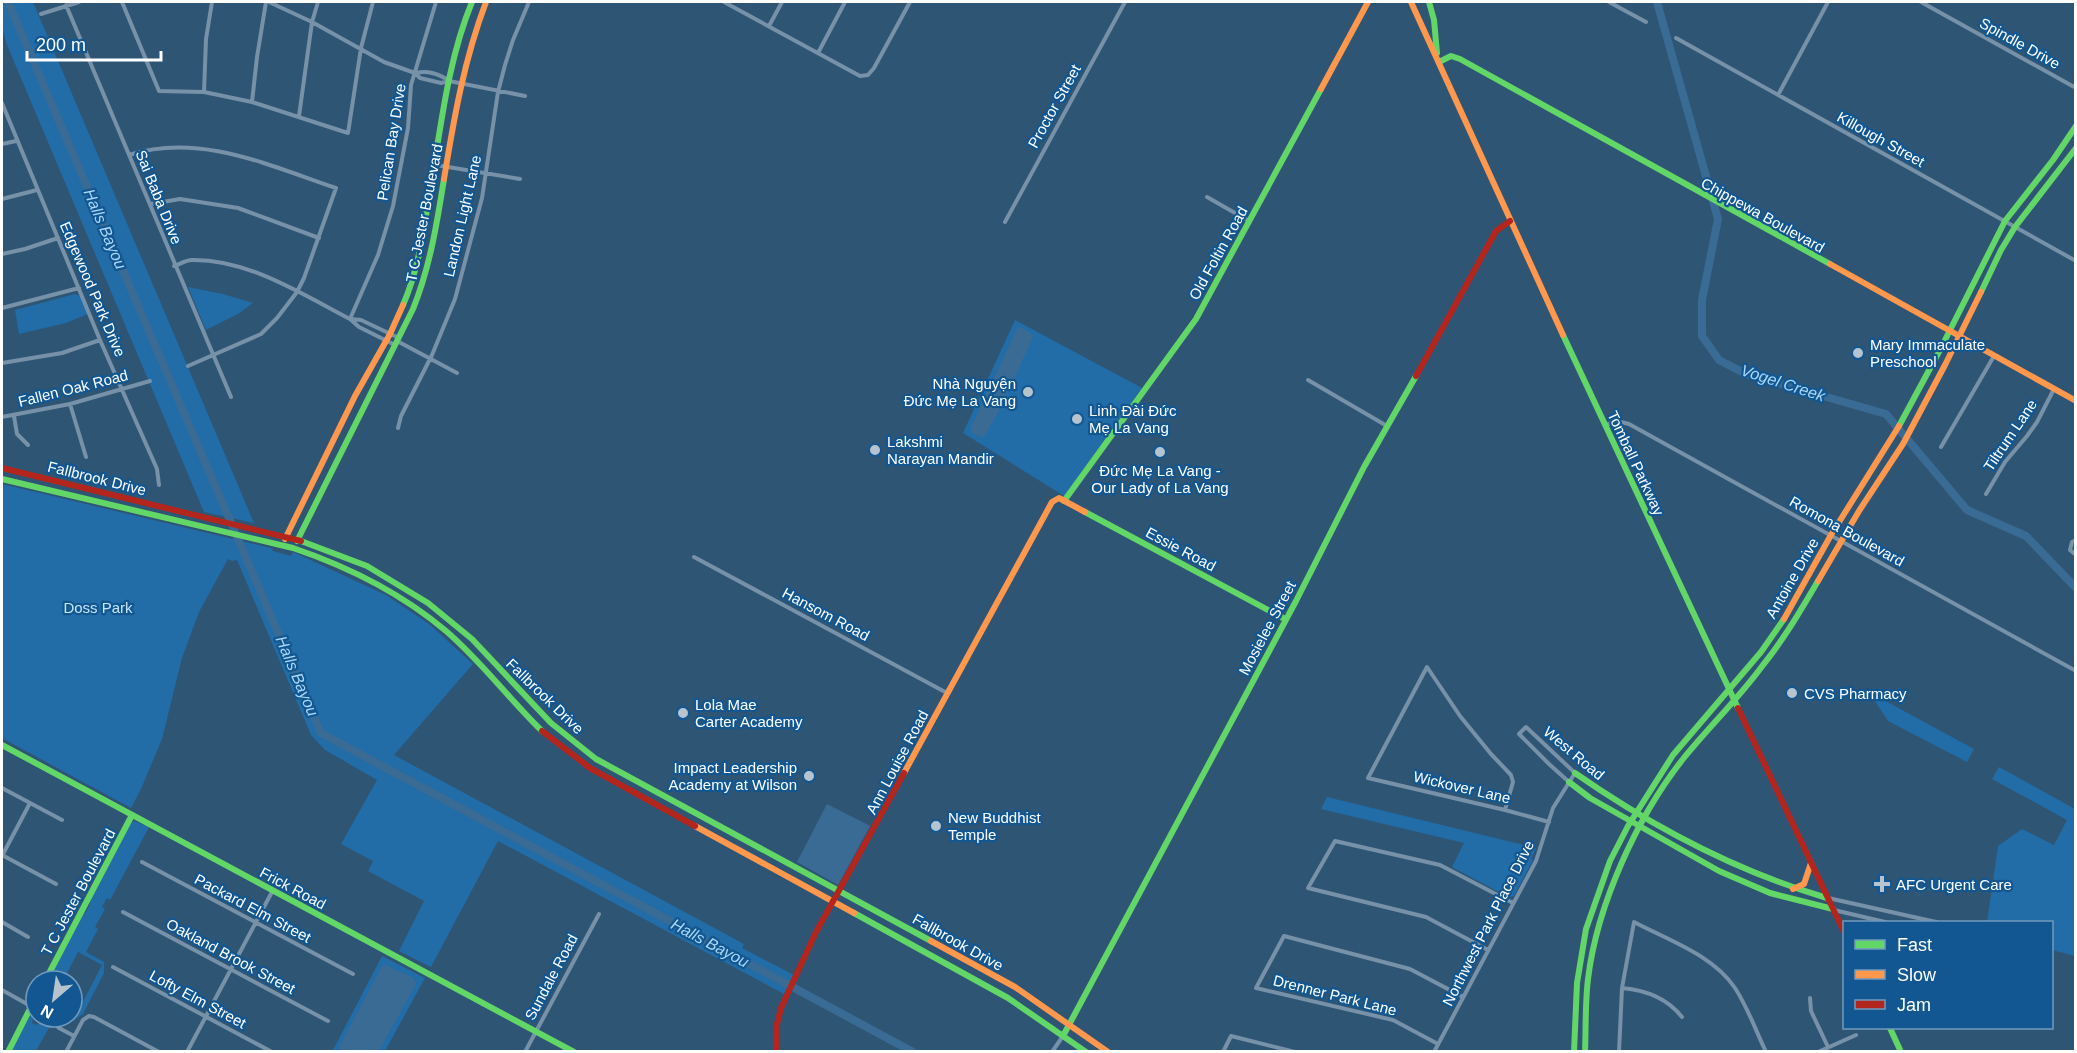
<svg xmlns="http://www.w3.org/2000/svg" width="2077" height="1053" viewBox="0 0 2077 1053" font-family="Arial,sans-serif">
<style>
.green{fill:#226ca7}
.water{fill:#3a6b95}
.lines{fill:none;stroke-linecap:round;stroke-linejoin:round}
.river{stroke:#3a6b95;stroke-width:8}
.street{stroke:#7691a8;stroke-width:4}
.fast{stroke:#63d668;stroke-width:6}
.slow{stroke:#ff974d;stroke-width:6}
.jam{stroke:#b3261e;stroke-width:6}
.poi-dot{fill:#b6c4cf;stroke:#125792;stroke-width:2}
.labels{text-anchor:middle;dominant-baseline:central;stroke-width:4.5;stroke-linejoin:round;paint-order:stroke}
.street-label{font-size:15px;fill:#fff;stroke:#125792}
.poi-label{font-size:15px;fill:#fff;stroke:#125792;text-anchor:start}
.park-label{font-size:15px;fill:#c6e5fd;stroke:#125792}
.water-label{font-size:16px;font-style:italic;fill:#aad7f9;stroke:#125792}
</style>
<rect width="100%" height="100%" fill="#2f5575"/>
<path class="green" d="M2,2H33L254,523L204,512L7,45L2,28Z
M188,287L223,294L253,303L238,314L206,330Z
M75,294L80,296L88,314L66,323L19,334L15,310Z
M1015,320L1142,388L1064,496L963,433Z
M2,484L271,548L273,551L291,556L293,552L386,595L429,624L473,664L394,755L744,944L742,948L794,975L784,994L498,841L431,967L399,951L424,901L368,871L373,861L341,844L377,780L325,750L311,735L237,560L232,561L228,559L199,612L182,658L162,739L141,789L131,808L2,738Z
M1869,692L1974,749L1967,762L1888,721Z
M1999,767L2075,809V956L2052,950V922H1987L1998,846L2022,829L2054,845L2067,820L1992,779Z
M1327,797L1536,848L1531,859L1533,860L1514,896L1508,897L1452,867L1464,843L1321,809Z
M134,821L149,827L110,900L107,898L102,907L105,909L95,927L98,929L86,952L104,962V973L83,1014L73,1021L102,965L78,952L63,981H47L79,920C86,912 89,909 91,898L131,822Z
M382,956L425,978L385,1051L332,1052Z
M32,1013L34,1014L32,1023L37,1025L43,1019L51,1024L36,1051L10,1052Z"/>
<path class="water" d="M1018,327L1023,328L1033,335L1032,340L998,413L983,438L971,432V427Z
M827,804L870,826L838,885L797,862Z
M386,965L413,978L416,984L379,1051H343L340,1050V1045L382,966Z"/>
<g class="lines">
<path class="river" d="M8,2L321,733L913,1052
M1657,2L1718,219L1702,300V336L1719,360L1746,374L1886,414L1967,510L2026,536L2076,588"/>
<path class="street" d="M122,2L159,91L204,92L252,102L348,133L361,48L373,2
M269,2L312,22L384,62L415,73L420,78L441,83L448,81
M724,2L860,76L868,75L874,68L910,2
M1609,2L1646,22
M1921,2L2076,88
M66,5C121,136 175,267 231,397
M41,14L79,2
M769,26L782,2
M1676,38L2076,261
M818,53L845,2
M416,73C427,70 440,74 449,81L525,96
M204,92L206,39L212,2
M1778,95L1828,2
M252,102L257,57L266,2
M2,103L100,340L157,469L159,485
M299,116L312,22L318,2
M2,144L16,141
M129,155C199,132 270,166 336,188L304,278L297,292L277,318L261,334L188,366
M436,165L520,179
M1207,197L1249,221
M2,199L37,190
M151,204L180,199L238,208L319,238
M1005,222L1125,2
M2,254L25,249L58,238
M174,266C180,264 186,260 192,260C248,259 302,294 350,319L359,327L395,345
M2,308L79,288
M350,319L378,255L393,206L408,128L411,85L436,2
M351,319L361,320L399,338
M399,342L457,373
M2,363L62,353L100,340
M1308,380L1387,426
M70,404L86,457
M14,416L17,434L28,445
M2,417L70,404L150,381
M1606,425L1617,421L1629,424L2076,671
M398,428L401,416L432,355L455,299L482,198L498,92L505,65L513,40L529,2
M1941,447L1994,356
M1986,494L2005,462L2027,436L2037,422L2054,389
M2076,540L2072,542L2070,550L2076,555
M694,557L947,693
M2,788L62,820
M1505,810L1513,782L1511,775L1491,754L1460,716L1427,667L1368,778L1505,810L1549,822
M2,855L56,884
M2,856L30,803
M142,862L353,974
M1828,898L1936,922
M1834,910L1885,922
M123,912L328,1021
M2,922L28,937
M1488,950L1426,917L1308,888L1335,841L1440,865L1513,903
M113,967L272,1052
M1622,988C1645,990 1667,998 1682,1017
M2,990L36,1009
M1810,998L1811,1011L1828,1047
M47,1017L59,1028L74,1036
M1438,1044L1393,1020L1256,988L1284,936L1410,969L1463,997
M66,1052L83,1020L89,1016L94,1017L159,1052
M187,1052L273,890
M525,1052L599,914
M1052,1052L1063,1036
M1223,1052L1231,1036L1295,1052
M1434,1052L1536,861L1553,808L1575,773L1526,727L1519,734L1549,764L1569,782
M1619,1052L1622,988L1634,922C1668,940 1713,955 1735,988C1748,1008 1756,1031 1766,1052
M1818,1052L1856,1035"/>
<path class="fast" d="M1429,2L1434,20L1437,53
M1439,62L1451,56L1460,59L1830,264
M1981,292L2001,250L2015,227L2076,148
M403,305C417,273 423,237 428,203C440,136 446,65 472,2
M1563,335L1738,708
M1899,426L1941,348L2005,221L2053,160L2076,126
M2,479L293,548C349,567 401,593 446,631C481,661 509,699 542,731
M1064,501L1196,319L1321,89
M1085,512L1285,619
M297,541L413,309C430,267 437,223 444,179
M301,541L367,566L428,603L472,639L551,723L596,759L931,941
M2,745L574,1052
M1575,773C1654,828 1735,871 1827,898
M1569,782L1590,798L1719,871L1770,893L1833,909
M854,913L1008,998L1086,1052
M45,981L132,815
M1890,1028L1901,1052
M1063,1036L1296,601L1364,467L1416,376
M8,1052L36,997
M1574,1052L1577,983L1586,929L1610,861L1628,826L1673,755L1761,652L1784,619
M1585,1052C1586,1028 1585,1003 1588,979C1597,905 1637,817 1683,759C1709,727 1739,698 1763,665C1784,639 1801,610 1818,581"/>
<path class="slow" d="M1411,2L1563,335
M1321,89L1368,2
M444,179C454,118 464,60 486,2
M1830,264L2076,401
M285,539L355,396L390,334L403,305
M1818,581L1859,511L1903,444L1945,365L1981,292
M1784,619L1831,535L1899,426
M904,773L1052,502L1059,498L1085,512
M695,826L854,913
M1793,889L1804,884L1811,863
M931,941L1015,987L1108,1052"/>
<path class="jam" d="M1416,376L1496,231L1510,221
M2,468L301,541
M1738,708L1844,932
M542,731L590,768L695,826
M776,1052V1028L781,1008L816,932L904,773"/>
</g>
<g class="poi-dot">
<circle cx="1858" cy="353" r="6"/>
<circle cx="1028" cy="392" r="6"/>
<circle cx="1077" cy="419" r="6"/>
<circle cx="875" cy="450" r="6"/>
<circle cx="1160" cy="452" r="6"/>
<circle cx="1792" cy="693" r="6"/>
<circle cx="683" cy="713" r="6"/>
<circle cx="809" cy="776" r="6"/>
<circle cx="936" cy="826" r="6"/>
<path d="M1879 875h6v6h6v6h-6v6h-6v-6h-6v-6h6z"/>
</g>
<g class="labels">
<g class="street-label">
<text transform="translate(2020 43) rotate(29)">Spindle Drive</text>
<text transform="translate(1054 106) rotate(-61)">Proctor Street</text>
<text transform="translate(1881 139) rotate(29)">Killough Street</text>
<text transform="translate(391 142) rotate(-81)">Pelican Bay Drive</text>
<text transform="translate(159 197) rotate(68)">Sai Baba Drive</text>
<text transform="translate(424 213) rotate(-79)">T C Jester Boulevard</text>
<text transform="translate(1763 215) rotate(29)">Chippewa Boulevard</text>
<text transform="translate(462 216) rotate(-77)">Landon Light Lane</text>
<text transform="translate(1218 253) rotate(-61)">Old Foltin Road</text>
<text transform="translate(93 289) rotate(67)">Edgewood Park Drive</text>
<text transform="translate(73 388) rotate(-14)">Fallen Oak Road</text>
<text transform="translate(2010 435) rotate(-56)">Tiltrum Lane</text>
<text transform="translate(1636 463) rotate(65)">Tomball Parkway</text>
<text transform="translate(97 478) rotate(14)">Fallbrook Drive</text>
<text transform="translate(1847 531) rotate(29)">Romona Boulevard</text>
<text transform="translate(1181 549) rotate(28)">Essie Road</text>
<text transform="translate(1792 578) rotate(-60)">Antoine Drive</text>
<text transform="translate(826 614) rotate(28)">Hansom Road</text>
<text transform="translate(1267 628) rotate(-62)">Mosielee Street</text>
<text transform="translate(545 696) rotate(44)">Fallbrook Drive</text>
<text transform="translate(1574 753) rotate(40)">West Road</text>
<text transform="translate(897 762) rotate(-62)">Ann Louise Road</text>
<text transform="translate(1462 787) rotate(13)">Wickover Lane</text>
<text transform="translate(293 888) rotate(28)">Frick Road</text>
<text transform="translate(78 892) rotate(-62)">T C Jester Boulevard</text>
<text transform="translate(253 908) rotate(28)">Packard Elm Street</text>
<text transform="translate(1488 923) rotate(-63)">Northwest Park Place Drive</text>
<text transform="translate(958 942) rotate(29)">Fallbrook Drive</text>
<text transform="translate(231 956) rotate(28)">Oakland Brook Street</text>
<text transform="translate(551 977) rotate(-62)">Sundale Road</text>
<text transform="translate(1335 995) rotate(14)">Drenner Park Lane</text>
<text transform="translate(198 999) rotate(28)">Lofty Elm Street</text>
</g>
<g class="poi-label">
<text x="1870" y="344">Mary Immaculate<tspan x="1870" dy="17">Preschool</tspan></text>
<text x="1016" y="383" text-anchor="end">Nhà Nguyện<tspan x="1016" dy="17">Đức Mẹ La Vang</tspan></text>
<text x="1089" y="410">Linh Đài Đức<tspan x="1089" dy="17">Mẹ La Vang</tspan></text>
<text x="887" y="441">Lakshmi<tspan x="887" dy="17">Narayan Mandir</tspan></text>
<text x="1160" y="470" text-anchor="middle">Đức Mẹ La Vang -<tspan x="1160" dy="17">Our Lady of La Vang</tspan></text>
<text x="1804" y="693">CVS Pharmacy</text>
<text x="695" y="704">Lola Mae<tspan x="695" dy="17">Carter Academy</tspan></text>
<text x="797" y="767" text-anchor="end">Impact Leadership<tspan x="797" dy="17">Academy at Wilson</tspan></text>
<text x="948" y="817">New Buddhist<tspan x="948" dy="17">Temple</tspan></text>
<text x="1896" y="884">AFC Urgent Care</text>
</g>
<g class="park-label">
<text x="98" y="607">Doss Park</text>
</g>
<g class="water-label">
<text transform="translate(105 229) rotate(67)">Halls Bayou</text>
<text transform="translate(1783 383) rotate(18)">Vogel Creek</text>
<text transform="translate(297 676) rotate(67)">Halls Bayou</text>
<text transform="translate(710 943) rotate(28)">Halls Bayou</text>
</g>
</g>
<rect width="2077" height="1053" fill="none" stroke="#ffffff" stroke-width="6"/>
<rect x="1843" y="921" width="210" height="108" fill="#125792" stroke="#719abe" stroke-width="1.5"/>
<rect x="1855" y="940" width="30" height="9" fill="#63d668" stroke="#719abe" stroke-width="1.5"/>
<text x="1897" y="951" font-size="18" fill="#ffffff">Fast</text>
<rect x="1855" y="970" width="30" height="9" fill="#ff974d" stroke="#719abe" stroke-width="1.5"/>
<text x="1897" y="981" font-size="18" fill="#ffffff">Slow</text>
<rect x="1855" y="1000" width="30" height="9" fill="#b3261e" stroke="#719abe" stroke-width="1.5"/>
<text x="1897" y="1011" font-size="18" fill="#ffffff">Jam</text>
<g transform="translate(54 999) rotate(209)"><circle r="28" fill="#125792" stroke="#719abe" stroke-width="1.5"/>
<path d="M0-4.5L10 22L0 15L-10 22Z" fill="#b6c4cf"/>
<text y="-9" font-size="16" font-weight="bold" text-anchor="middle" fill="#ffffff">N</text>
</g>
<path d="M27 51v9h134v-9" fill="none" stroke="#ffffff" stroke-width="3"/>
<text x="36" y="51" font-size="18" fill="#ffffff" stroke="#125792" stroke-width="4.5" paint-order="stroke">200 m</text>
</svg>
